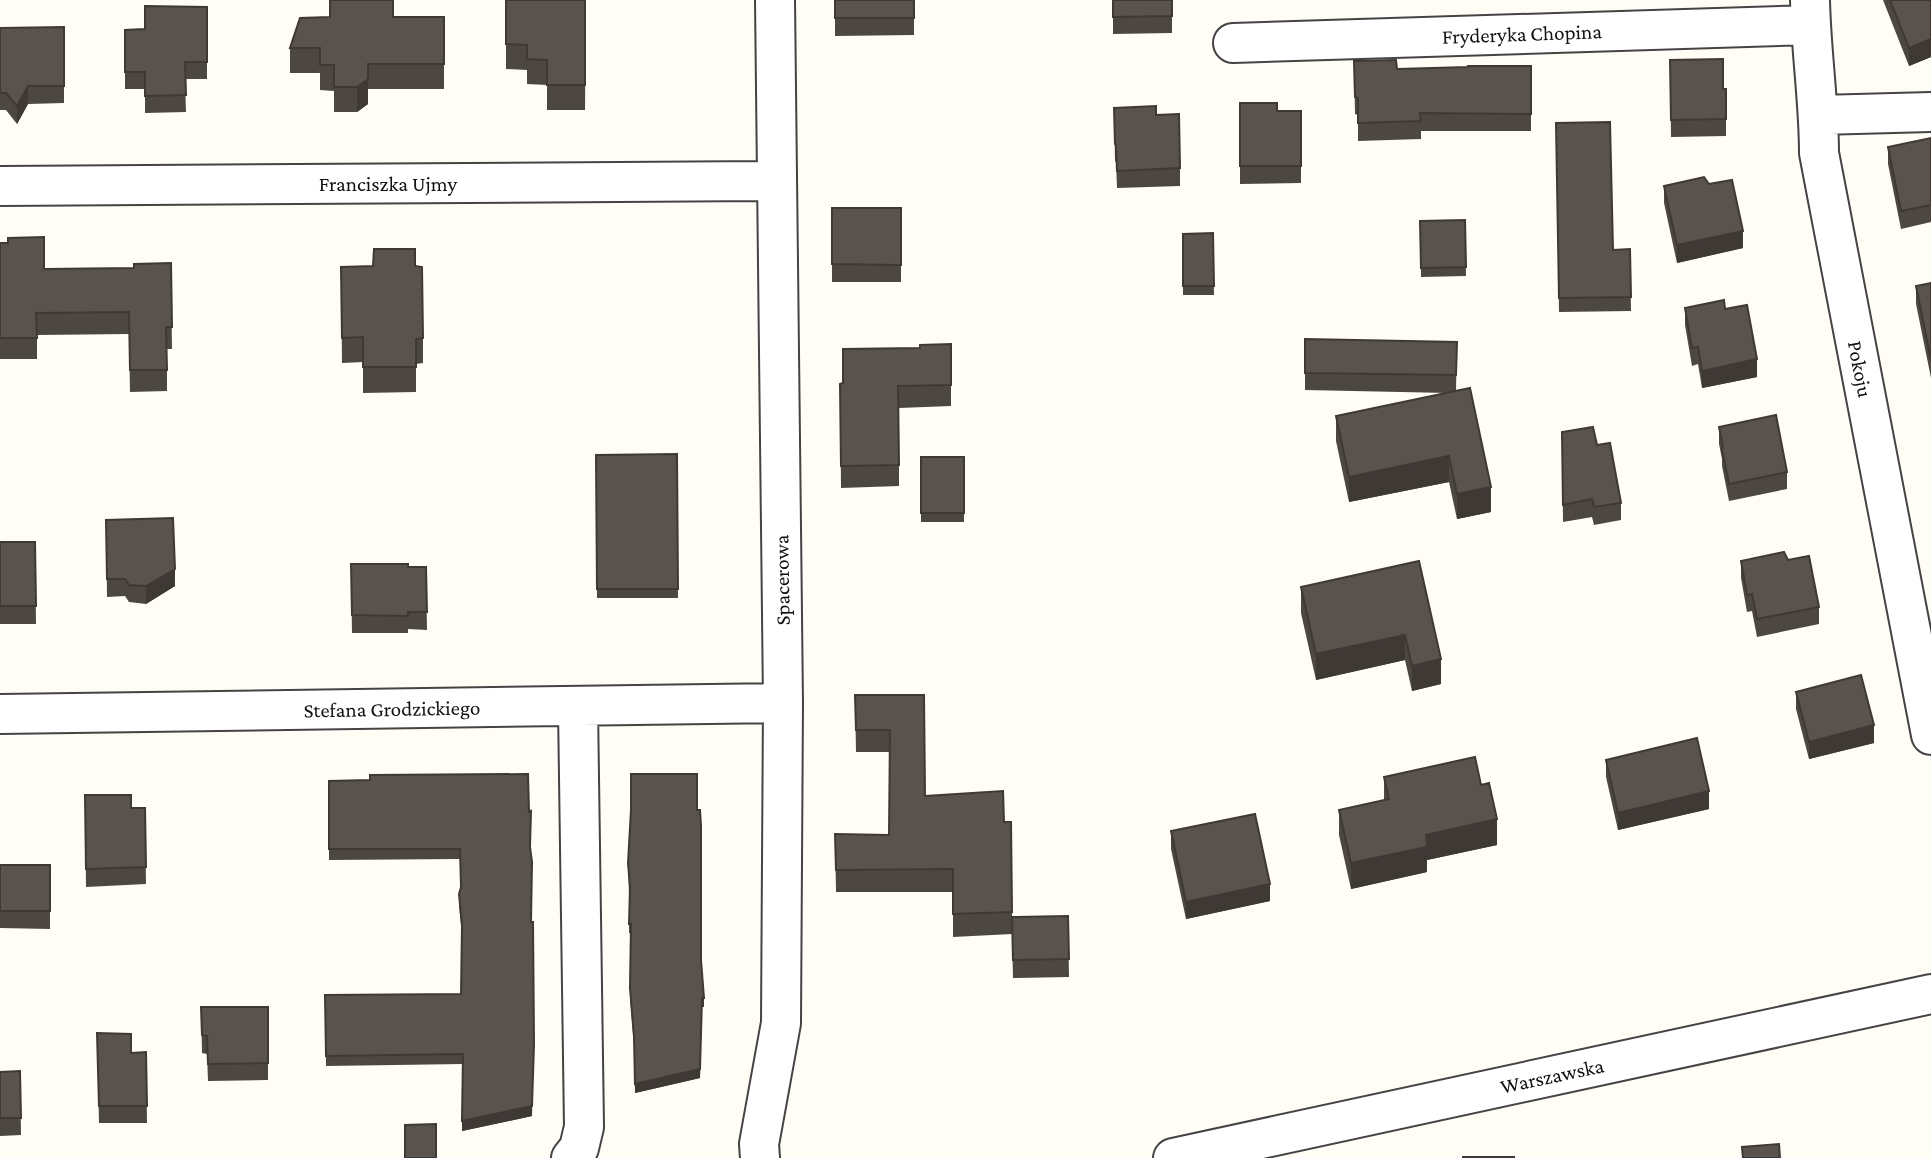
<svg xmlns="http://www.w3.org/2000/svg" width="1931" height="1158" viewBox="0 0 1931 1158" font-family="'Crimson Pro',serif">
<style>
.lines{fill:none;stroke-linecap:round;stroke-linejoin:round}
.minor-casing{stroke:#444;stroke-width:42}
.minor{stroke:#fff;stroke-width:38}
.wall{fill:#4d4742}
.shaded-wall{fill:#3f3936}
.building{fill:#5a524d;stroke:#3f3936;stroke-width:2}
.labels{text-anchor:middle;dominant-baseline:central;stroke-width:7;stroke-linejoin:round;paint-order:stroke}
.street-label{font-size:21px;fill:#111;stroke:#fff}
</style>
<rect width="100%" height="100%" fill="#fffdf5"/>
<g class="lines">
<g class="minor-casing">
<path id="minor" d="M1810,0C1811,51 1819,102 1819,153L1931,735
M1233,43L1811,25
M1819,115L1931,112
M0,186L777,181
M0,714L783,703
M571,1158L579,1148L584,1127L578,707
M760,1158L759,1144L781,1023L783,703L775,0
M1173,1158L1931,994"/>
</g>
<use href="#minor" class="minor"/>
</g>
<path class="wall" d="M506,0H586L585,110H547V85L527,84V70L506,69Z
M835,0H914V35L835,36Z
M1113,0H1172V33L1113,34Z
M1883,0H1931V57L1909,66Z
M207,7V79H185L186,112L145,113V89H125V30L145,29Z
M393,17H444V89H368V104L357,112H334V91L320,90V73H290V48Z
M64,27V103L28,104L17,124L6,110H0V28Z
M1670,60L1723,89H1726V136L1671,137Z
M1354,61L1397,69L1531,66V131H1421V139L1358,141V115L1355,114Z
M1240,103L1277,111H1301V183L1240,184Z
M1114,108L1156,115L1180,168V186L1117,188L1116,162L1115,161Z
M1556,123L1613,250L1630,249L1631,311L1559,312Z
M1931,138V222L1901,229L1888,164V147Z
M1664,186L1743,248L1677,263L1664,203Z
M832,208H901V282H832Z
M1465,220L1466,276L1421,277L1420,221Z
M1213,233L1214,295H1183V234Z
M0,243L44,269L134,268L171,263L172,349H167V391L130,392L129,334L37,335V359H0Z
M415,266L423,338V363L416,364V392L363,393V362L342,363L341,267Z
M1931,283V378L1916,304V286Z
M1685,308L1725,309L1757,377L1702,388L1698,364L1692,366L1685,325Z
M1305,339L1457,342L1456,391L1491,512L1457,519L1449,482L1349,502L1336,441V416L1448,393L1305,390Z
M951,344V406L899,408V486L841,488L840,384L920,348Z
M1719,427L1787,472V489L1729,501L1722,466V459L1719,444Z
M1562,432L1597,445L1621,503V520L1594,525L1592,517L1563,522Z
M677,454L678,598H597L596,455Z
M921,457H964V522H921Z
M106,520L175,586L146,604L129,602L125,596L107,597Z
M0,542H35L36,624H0Z
M1788,560L1819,607V624L1757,637L1752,611L1747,612L1741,578V561Z
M1419,561L1441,684L1412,691L1405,660L1316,680L1301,613V587Z
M351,564L408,567H426L427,630L408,629V633H352Z
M1796,692L1874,743L1809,759L1796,709Z
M855,695H924L925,796L1004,822H1011L1012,917L1068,916L1069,977L1013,978L1012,934L953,937V892H836L835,834L889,835L890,752H856Z
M1606,760L1709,809L1618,830L1606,777Z
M1384,777L1481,785L1497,845L1427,860V872L1351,889L1339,835V810L1384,800Z
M329,781L530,848L532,1116L462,1131L463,1064L326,1066L325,995L461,994L462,934L459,905V894L461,888L460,859L329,860Z
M85,795L131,808H145L146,884L86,887Z
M1171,831L1270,901L1186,919L1171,849Z
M628,863L701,960L704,1007H702L700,1078L635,1093L634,1046L630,997L631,933H629V894Z
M0,865H50V929L0,928Z
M201,1007H268V1080L208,1081L207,1054L202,1053Z
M97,1033L131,1053L146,1052L147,1123H99Z
M20,1071L21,1135L0,1136V1072Z"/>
<path class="shaded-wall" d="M1931,39V57L1909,66V48Z
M368,79V104L357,112V87Z
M28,86V104L17,124V106Z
M1743,231V248L1677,263V245Z
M1757,359V377L1702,388V371Z
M1449,456V482L1349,502V477Z
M1491,487V512L1457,519V494Z
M175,569V586L146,604V586Z
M1405,635V660L1316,680V654Z
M1441,659V684L1412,691V666Z
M1874,725V743L1809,759V742Z
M1709,791V809L1618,830V813Z
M1497,819V845L1427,860V872L1351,889V863L1426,835Z
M1270,884V901L1186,919V902Z
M702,998H704V1007H702L700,1078L635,1093V1084Z
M534,1044L532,1116L462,1131V1121Z"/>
<path class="building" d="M330,0H393V17H444V64H368V79L357,87H334V65H320V48H290L300,18L330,17Z
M506,0H585V85H547V60L527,59V45L506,44Z
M835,0H914V18H835Z
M1113,0H1172V16L1113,17Z
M1890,0H1931V39L1909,48Z
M145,6L207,7V62H185L186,95L145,96V72H125V30L145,29Z
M64,27V86H28L17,106L6,93H0V28Z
M1723,59V89H1726V119L1671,120L1670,60Z
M1396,60L1397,69L1468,67V66H1531V114L1420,113L1421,121L1358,123V98L1355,97L1354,61Z
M1240,103H1277V111H1301V166H1240Z
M1156,106V115L1179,114L1180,168L1117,171L1116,145L1115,144L1114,108Z
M1610,122L1613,250L1630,249L1631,297L1559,298L1556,123Z
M1931,138V205L1901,211L1888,147Z
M1704,177L1709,184L1732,180L1743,231L1677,245L1664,186Z
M832,208H901V265L832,264Z
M1465,220L1466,267L1421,268L1420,221Z
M1213,233L1214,286H1183V234Z
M44,237V269L134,268V264L171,263L172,327H166L167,370H130L129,312L36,313L37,338H0V243H8V238Z
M374,249H415V266L422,267L423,338L416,339V367H363V337L342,338L341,267L373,266Z
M1931,283V360L1916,286Z
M1724,300L1725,309L1747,305L1757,359L1702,371L1698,347L1692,348L1685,308Z
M1305,339L1457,342L1456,375L1305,373Z
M951,344V385L898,386L899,465L841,466L840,384L843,383V349L920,348V345Z
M1470,388L1491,487L1457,494L1449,456L1349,477L1336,416Z
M1776,415L1787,472L1729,484L1722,449L1723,447L1719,427Z
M1593,427L1597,445L1610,443L1621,503L1594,507L1592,499L1563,505L1562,432Z
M677,454L678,589H597L596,455Z
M921,457H964V513H921Z
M173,518L175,569L146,586L129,585L125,579H107L106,520Z
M0,542H35L36,606H0Z
M1784,552L1788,560L1809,556L1819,607L1757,619L1752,594L1747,595L1741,561Z
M1419,561L1441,659L1412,666L1405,635L1316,654L1301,587Z
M351,564H408V567H426L427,612H408V616L352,615Z
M1861,675L1874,725L1809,742L1796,692Z
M855,695H924L925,796L1003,791L1004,822H1011L1012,912L953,914V869L836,870L835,834L889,835L890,730H856Z
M1697,738L1709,791L1618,813L1606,760Z
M1475,757L1481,785L1489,783L1497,819L1426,835L1427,847L1351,863L1339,810L1389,799L1384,777Z
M528,774L529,812L531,811L530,847L532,862L531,922H533L534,1044L532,1106L462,1121L463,1054L326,1056L325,995L461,994L462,926L459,894L461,887L460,849H329V781L370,780V775Z
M631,774H697V810H700L701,826V960L704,998H702L700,1069L635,1084L634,1037L630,988L631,924H629L630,887L628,863L631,810Z
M85,795H131V808H145L146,867L86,869Z
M1255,814L1270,884L1186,902L1171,831Z
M0,865H50V911H0Z
M1068,916L1069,959L1013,960L1012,917Z
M201,1007H268V1063L208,1064L207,1036L202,1035Z
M97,1033L131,1034V1053L146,1052L147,1106H99Z
M20,1071L21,1118H0V1072Z
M436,1124V1158H405V1125Z
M1779,1144L1780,1158H1743L1742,1147Z
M1463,1157H1514V1158H1463Z"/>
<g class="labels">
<g class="street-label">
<text transform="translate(1522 34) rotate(-2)">Fryderyka Chopina</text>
<text x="388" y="184">Franciszka Ujmy</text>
<text transform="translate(1860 369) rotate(79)">Pokoju</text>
<text transform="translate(782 580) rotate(-91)">Spacerowa</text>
<text transform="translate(392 709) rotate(-1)">Stefana Grodzickiego</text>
<text transform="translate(1552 1076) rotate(-12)">Warszawska</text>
</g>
</g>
</svg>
